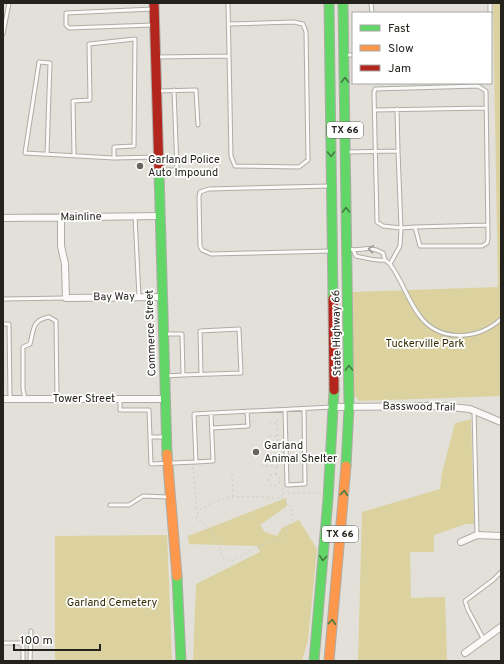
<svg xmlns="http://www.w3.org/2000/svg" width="504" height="664" viewBox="0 0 504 664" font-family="Overpass,sans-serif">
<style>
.green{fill:#dbd29f}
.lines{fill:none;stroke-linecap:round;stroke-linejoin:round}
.lane-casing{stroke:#adaca6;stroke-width:5}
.street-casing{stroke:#adaca6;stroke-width:8}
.fast-casing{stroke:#adaca6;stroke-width:11}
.slow-casing{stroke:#adaca6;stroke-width:11}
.jam-casing{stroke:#adaca6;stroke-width:11}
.path{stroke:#ceccca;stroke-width:1;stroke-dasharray:2 3;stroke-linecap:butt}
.lane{stroke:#fbfaf9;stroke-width:3}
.street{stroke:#fbfaf9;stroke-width:6}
.fast{stroke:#63d668;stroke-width:9}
.slow{stroke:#ff974d;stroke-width:9}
.jam{stroke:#b3261e;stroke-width:9}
.oneway{stroke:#437c42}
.oneway2{stroke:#9a9996}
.poi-dot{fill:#66645e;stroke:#fff;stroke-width:1.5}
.labels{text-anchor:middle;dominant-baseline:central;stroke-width:3.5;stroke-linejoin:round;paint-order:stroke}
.shield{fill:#fff;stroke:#656461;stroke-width:1}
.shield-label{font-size:10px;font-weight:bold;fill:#23221d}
.poi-label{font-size:11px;fill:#23221d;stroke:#fff;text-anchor:start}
.street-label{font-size:11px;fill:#23221d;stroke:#fff}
.park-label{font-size:11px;fill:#342c00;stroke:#fff}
</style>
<rect width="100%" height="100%" fill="#e2e0d8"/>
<path class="green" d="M493,3H501V396L359,401L354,395L353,292L498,287Z
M471,419L474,524H466L434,535V552H410L411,598L445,597L447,661H358L362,512L440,489L442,473L455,423Z
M286,498L287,506L260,525L265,532L277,536L282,528L299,520L317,549L308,640L302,661H193L196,584L260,552L257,546L189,544L188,536Z
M167,535L172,661H55V536Z"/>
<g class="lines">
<g class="lane-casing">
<path id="lane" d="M228,3L231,156L235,166L299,167L308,160L306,32L303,24L294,22L229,24
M371,3L372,13
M490,3V13
M153,9L66,13V25L69,28L153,25
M3,34L9,3
M346,55H353
M157,57L229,56
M158,91L196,90L198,125
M397,109L398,151
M375,110L486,108
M347,152L398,151L401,228L415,227L420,246H482L487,243L488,238L486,91L478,86L375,89L374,93L377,222L383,226L401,228L400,246L390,264L385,260L383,253C367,244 361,252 349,249
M47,154L50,63L39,62L25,153L114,158L158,157
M74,155L73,101L90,100L89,44L135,39L134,146L114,147V158
M160,170H177L174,90
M329,186L209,189L200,192L199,197L200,246L202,250L211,254L331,251
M135,216L139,297
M415,227L488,225
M353,250L356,256C365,258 377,261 385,260
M390,264C402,280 407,299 419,315C439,343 478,340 501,319
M3,299L66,298
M3,324H9L10,399
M183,375L241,373L239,329L200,331L201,374
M165,376L183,375L182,334H165
M25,399L23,389V347L30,344C34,329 32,320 49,317L56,321L57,399
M120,399V410H149L150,437
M285,410L287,485L305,484L304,409
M474,410L477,534
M212,428L248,426L247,411
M165,437H150L151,464L196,462L194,414L332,407
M196,462L213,461L211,413
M110,505H129L143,496L168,497
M484,640L468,610L465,601L493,580L501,572
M3,643H23V661
M30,661L31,631"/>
</g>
<g class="street-casing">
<path id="street" d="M61,217V246L65,264L66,298L162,297
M3,218L159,216
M3,399H165
M334,407L440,406L470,409L501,422
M461,542L477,535L501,536
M465,653L501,627"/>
</g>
<g class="fast-casing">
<path id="fast" d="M329,3L333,299
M343,3L349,407L346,466
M159,172L167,454
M177,576L181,661
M314,661L328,499L334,390"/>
</g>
<g class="slow-casing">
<path id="slow" d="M167,454L177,576
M329,661L346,466"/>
</g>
<g class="jam-casing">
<path id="jam" d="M154,3L159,172
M333,299L334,390"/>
</g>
<path class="path" d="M277,419L278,449H282
M253,420V424
M269,423H277
M269,436H277
M261,466H282
M193,467L197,511
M276,467V474
M268 480a6 6 0 1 1 12 0a6 6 0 1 1-12 0Z
M232,474L233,496
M283,488V493H319
M282,498L290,506L293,513L292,521L284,534L277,540L256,547L233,561L224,559L211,530L196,518L199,510C229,491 247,497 280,498L284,493"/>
<use href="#lane" class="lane"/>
<use href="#street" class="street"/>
<use href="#fast" class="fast"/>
<use href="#slow" class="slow"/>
<use href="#jam" class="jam"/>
</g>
<defs><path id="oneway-chevron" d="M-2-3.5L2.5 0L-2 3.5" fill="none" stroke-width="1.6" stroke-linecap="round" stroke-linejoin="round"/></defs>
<g class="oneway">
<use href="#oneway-chevron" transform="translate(345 80) rotate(-91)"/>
<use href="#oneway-chevron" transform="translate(331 154) rotate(89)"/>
<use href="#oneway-chevron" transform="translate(346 210) rotate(-91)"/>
<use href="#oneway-chevron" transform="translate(349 368) rotate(-91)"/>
<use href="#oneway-chevron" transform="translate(344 493) rotate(-85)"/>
<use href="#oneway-chevron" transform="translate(323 558) rotate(95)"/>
<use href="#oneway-chevron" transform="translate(332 622) rotate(-85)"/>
</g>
<use class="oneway2" href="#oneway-chevron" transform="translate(371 249) rotate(-172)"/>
<g class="poi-dot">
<circle cx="140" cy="166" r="4"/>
<circle cx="256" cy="452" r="4"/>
</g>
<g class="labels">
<g class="shield">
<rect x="327" y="122" width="36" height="16" rx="3"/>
<rect x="322" y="526" width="36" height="16" rx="3"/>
</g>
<g class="shield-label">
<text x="345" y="130">TX 66</text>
<text x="340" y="534">TX 66</text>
</g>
<g class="poi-label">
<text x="148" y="160">Garland Police<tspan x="148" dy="13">Auto Impound</tspan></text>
<text x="264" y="446">Garland<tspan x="264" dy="13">Animal Shelter</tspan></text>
</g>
<g class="street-label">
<text transform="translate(81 217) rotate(-1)">Mainline</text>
<text transform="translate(114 297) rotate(-1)">Bay Way</text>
<text transform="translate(151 333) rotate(-92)">Commerce Street</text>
<text transform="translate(337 333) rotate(-91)">State Highway 66</text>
<text x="84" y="399">Tower Street</text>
<text transform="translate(419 407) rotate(1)">Basswood Trail</text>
</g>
<g class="park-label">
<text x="425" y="344">Tuckerville Park</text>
<text x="112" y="603">Garland Cemetery</text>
</g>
</g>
<rect width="504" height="664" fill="none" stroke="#23221d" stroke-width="8"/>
<rect x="352" y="12" width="140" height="72" fill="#ffffff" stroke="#a7a7a5"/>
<rect x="360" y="25" width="20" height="6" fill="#63d668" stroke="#a7a7a5"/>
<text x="388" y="32" font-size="12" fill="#23221d">Fast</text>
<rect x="360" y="45" width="20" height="6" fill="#ff974d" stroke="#a7a7a5"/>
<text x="388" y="52" font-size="12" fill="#23221d">Slow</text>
<rect x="360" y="65" width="20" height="6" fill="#b3261e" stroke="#a7a7a5"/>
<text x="388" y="72" font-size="12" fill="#23221d">Jam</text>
<path d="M14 644v6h86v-6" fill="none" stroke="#23221d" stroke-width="2"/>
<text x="20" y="644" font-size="12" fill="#23221d" stroke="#ffffff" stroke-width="3" paint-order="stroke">100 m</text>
</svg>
